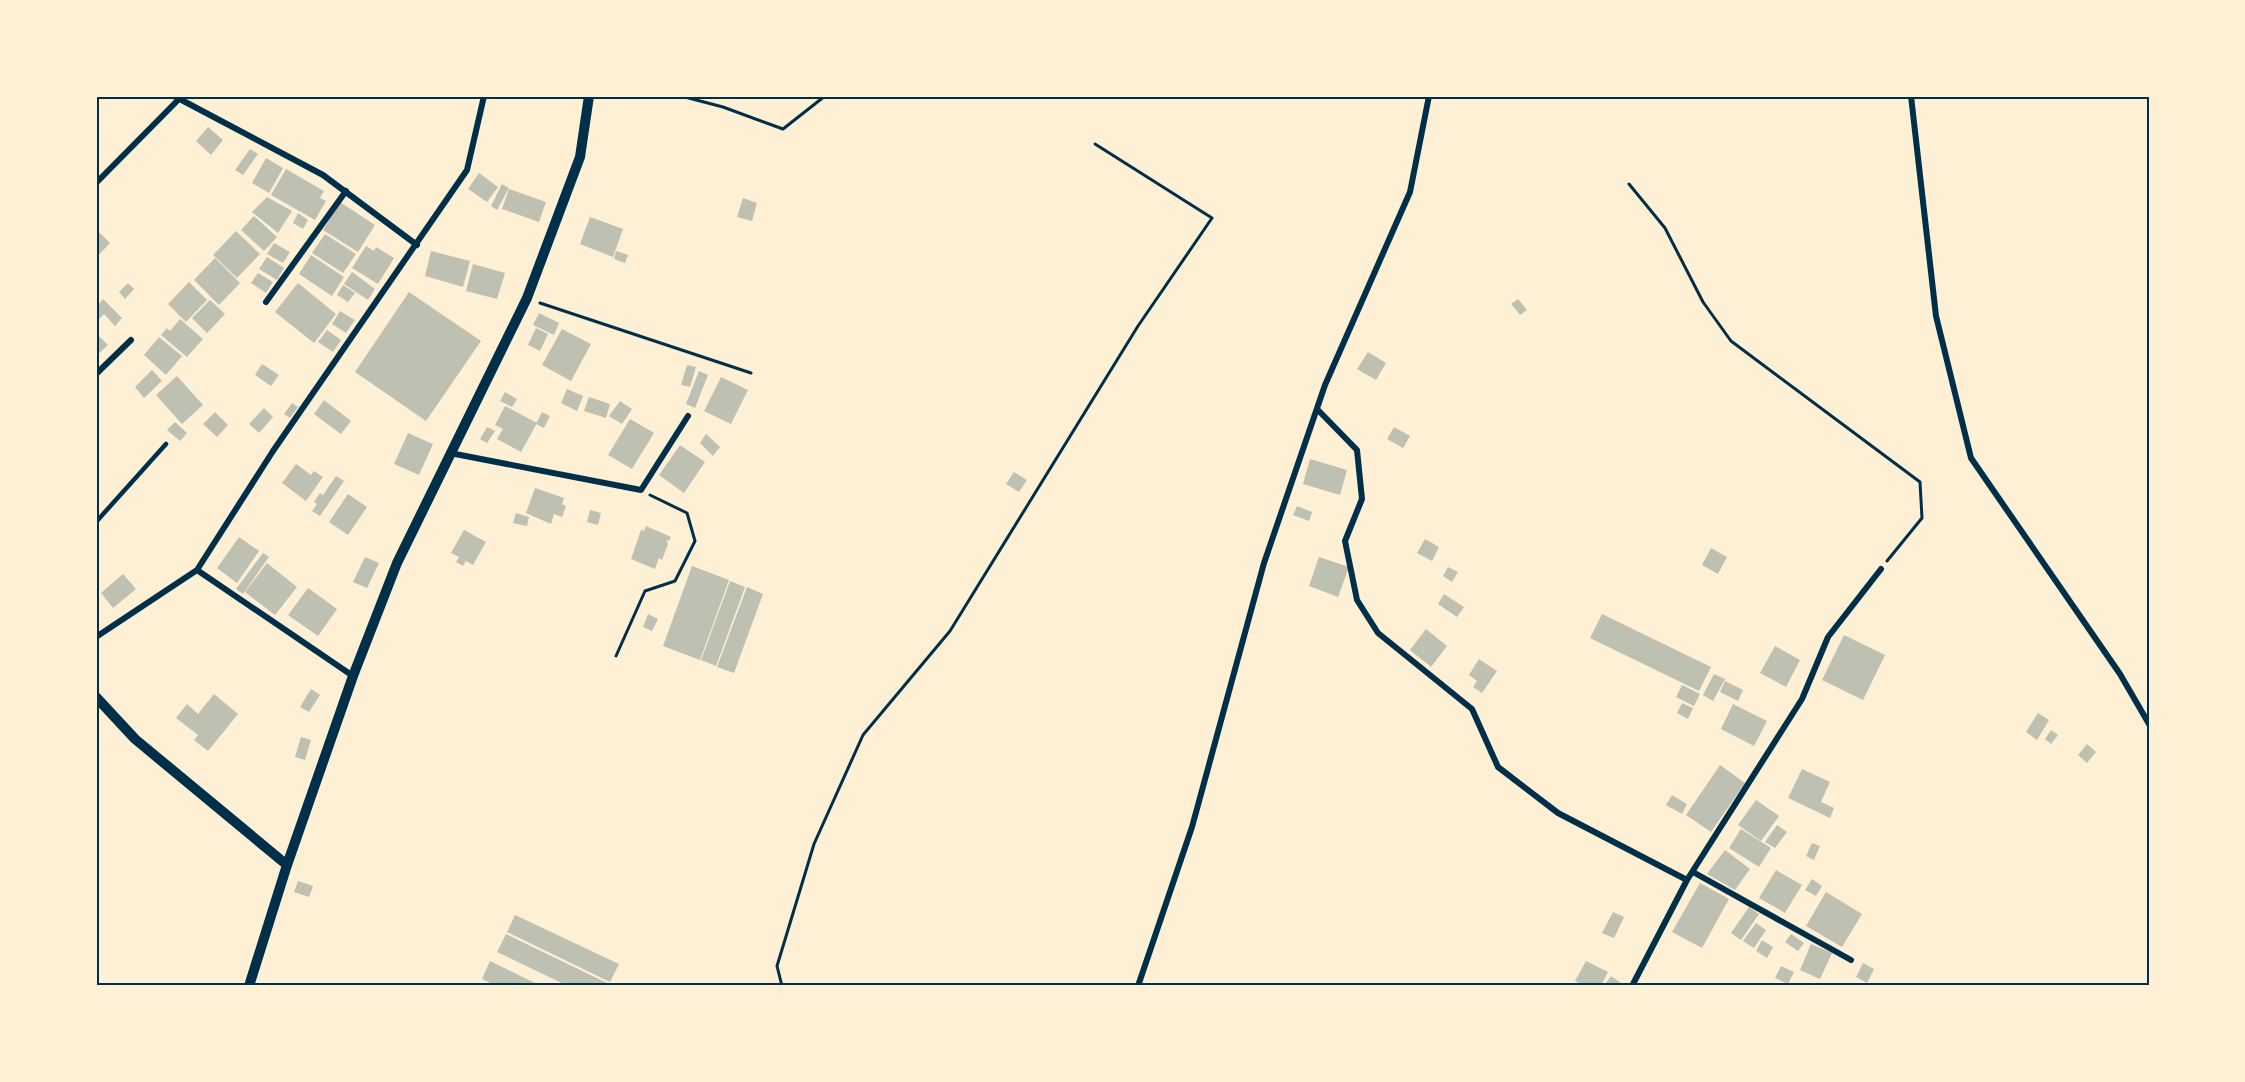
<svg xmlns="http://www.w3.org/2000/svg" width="2245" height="1082" viewBox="0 0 2245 1082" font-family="'DejaVu Sans',sans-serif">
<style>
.building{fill:#bec0b2}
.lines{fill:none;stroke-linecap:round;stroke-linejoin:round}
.path{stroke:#003049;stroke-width:3}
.service{stroke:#003049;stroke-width:4.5}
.minor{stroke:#003049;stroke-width:6}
.tertiary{stroke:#003049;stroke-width:10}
.neatline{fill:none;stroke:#003049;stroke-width:2}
</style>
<rect width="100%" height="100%" fill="#fdf0d5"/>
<path class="building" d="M208,127L223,140L211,155L196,141Z
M250,149L258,154L243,175L235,170Z
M266,158L283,168L269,193L252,183Z
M286,169L324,191L320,198L326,201L315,220L271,195Z
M479,173L498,187L487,202L468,189Z
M502,184L509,188L497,210L491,206Z
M509,189L546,202L539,222L502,209Z
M267,197L292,211L278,233L252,212Z
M743,198L757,203L752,221L737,217Z
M340,202L375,225L358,252L323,230Z
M298,213L308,220L303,229L293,223Z
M254,216L277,237L264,251L241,230Z
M590,217L623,229L613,257L580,244Z
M96,229L110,243L96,258Z
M236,231L260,254L237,278L213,255Z
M325,234L356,254L343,273L312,253Z
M274,243L290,252L283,263L267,254Z
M366,246L374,251L376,247L394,258L378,284L352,268Z
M431,251L470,261L463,287L425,276Z
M616,251L628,255L625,263L614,259Z
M311,255L344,277L332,296L299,274Z
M267,257L284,268L277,280L259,269Z
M215,258L240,283L219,305L194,280Z
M473,264L505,273L497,299L466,291Z
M352,272L375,289L368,300L344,284Z
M258,273L273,282L266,293L251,283Z
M189,282L207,300L186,322L168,304Z
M128,283L134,289L125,299L119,292Z
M298,283L336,314L314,343L275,312Z
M343,285L355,293L348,302L337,295Z
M409,292L481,341L426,421L355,372Z
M103,299L122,318L115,326L104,314L96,322V307Z
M1518,299L1527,310L1520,315L1511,304Z
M210,300L225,314L207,333L192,318Z
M340,311L355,320L346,333L332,324Z
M539,313L559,323L554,335L533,325Z
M180,319L203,339L187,357L161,335L167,328L170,331Z
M536,328L548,334L540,351L528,345Z
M562,329L591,344L571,381L542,365Z
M327,330L341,340L333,352L318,342Z
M96,333L108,345L96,356Z
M159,337L182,356L166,375L144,355Z
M1368,352L1386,363L1376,380L1357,369Z
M262,364L279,375L271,386L255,375Z
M687,365L696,367L690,387L681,385Z
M152,370L162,381L144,398L135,387Z
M699,371L708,375L695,408L686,404Z
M177,376L203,405L182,424L156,395Z
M721,377L748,390L731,424L704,411Z
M567,389L583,396L577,411L561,403Z
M505,392L517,399L512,407L500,401Z
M589,397L610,404L606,418L584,411Z
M324,400L351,421L341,434L314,414Z
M620,401L632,409L622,424L609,416Z
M292,403L298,407L290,418L284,414Z
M505,406L537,423L521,452L497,439L503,429L495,425Z
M264,408L273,417L259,433L249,424Z
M215,412L228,425L217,437L203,424Z
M542,412L550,416L544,428L536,424Z
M630,419L654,433L632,469L608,455Z
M175,422L187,433L180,441L167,430Z
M487,427L495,431L487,443L480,439Z
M1394,427L1410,436L1403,448L1387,439Z
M408,433L433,444L419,475L394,464Z
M706,434L720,447L713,456L700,443Z
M680,445L705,462L684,493L659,475Z
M1310,459L1347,470L1340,495L1303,484Z
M296,464L311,475L314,471L323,477L306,501L282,483Z
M1014,472L1027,480L1019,492L1006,484Z
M336,476L344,481L320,516L312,511L317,504L314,502L320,493L323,495Z
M535,488L564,498L562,504L566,506L562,517L554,514L551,524L526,513Z
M348,494L367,507L348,535L329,522Z
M1297,506L1312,512L1309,521L1293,515Z
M590,510L601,513L598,525L587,522Z
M516,513L529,517L527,526L513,523Z
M646,526L671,537L669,541L666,540L668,544L662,560L659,558L655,569L631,559L641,530L644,531Z
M464,530L486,542L473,565L466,561L463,566L456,562L459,557L451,553Z
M239,537L259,551L237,583L217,568Z
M1425,539L1439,547L1432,561L1417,553Z
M1711,548L1727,557L1718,574L1702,565Z
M263,553L269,557L243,594L236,589Z
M365,557L379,563L367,588L353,582Z
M1319,557L1349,567L1338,597L1309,586Z
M267,563L297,587L275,615L245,592Z
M692,566L729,580L700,660L663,646Z
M1448,567L1458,572L1452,582L1443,576Z
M123,574L136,589L113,608L101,593Z
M730,581L745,587L716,666L701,660Z
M747,587L763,594L734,673L717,667Z
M308,588L337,609L318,636L288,615Z
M1444,594L1464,607L1457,617L1438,604Z
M648,614L658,619L652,631L643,627Z
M1602,614L1711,667L1699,691L1590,638Z
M1426,629L1447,646L1431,667L1410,650Z
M1844,635L1885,655L1863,700L1822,680Z
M1775,646L1800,660L1786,687L1760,673Z
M1479,659L1497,671L1482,693L1473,687L1477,681L1469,675Z
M1714,674L1725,679L1713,701L1703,695Z
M1725,681L1743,690L1738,701L1720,692Z
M1682,685L1700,694L1694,706L1676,697Z
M311,689L320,695L309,712L300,707Z
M214,694L238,714L208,751L194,740L198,735L176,718L187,704L198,714Z
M1682,703L1693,708L1688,719L1677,713Z
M1733,704L1767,721L1754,746L1721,729Z
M2038,713L2049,720L2037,740L2026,732Z
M2051,730L2058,735L2051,744L2045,739Z
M301,737L311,740L305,760L295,757Z
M2087,744L2096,752L2087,763L2078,755Z
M1720,765L1745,783L1711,832L1686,815Z
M1802,769L1830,782L1821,802L1834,808L1830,818L1788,798Z
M1672,795L1687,804L1682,814L1666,805Z
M1756,800L1779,816L1761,841L1738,825Z
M1777,825L1787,832L1775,848L1765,842Z
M1741,829L1771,848L1759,867L1729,848Z
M1812,843L1820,846L1814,860L1806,856Z
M1725,850L1750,869L1735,890L1707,874Z
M1776,870L1802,885L1785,913L1759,898Z
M1812,879L1822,886L1816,896L1805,890Z
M298,881L313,886L309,897L294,892Z
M1700,883L1729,899L1702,948L1672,932Z
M1826,892L1862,914L1842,947L1806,926Z
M1749,907L1759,914L1741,940L1731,933Z
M1613,912L1624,917L1614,938L1602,933Z
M515,915L619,964L610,982L507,932Z
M1756,923L1766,930L1754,948L1743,941Z
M506,934L609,984L608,986H568L497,952Z
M1791,934L1804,943L1798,951L1785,942Z
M1762,940L1773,947L1767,958L1756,951Z
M1811,944L1832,953L1820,979L1800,970Z
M490,961L541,986H497L482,979Z
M1586,961L1608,972L1601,986H1584L1575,981Z
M1863,963L1874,969L1867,983L1856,977Z
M1781,966L1794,972L1788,984L1775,978Z
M1611,976L1625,986H1604Z"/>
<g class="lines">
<path class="path" d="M681,96L723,107L783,129L825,96
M1629,184L1665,228L1703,302L1731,341L1920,482L1922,518L1887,561
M540,303L751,373
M616,656L645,591L675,581L695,541L687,513L650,495
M782,986L777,966L814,844L863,735L950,631L1138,326L1212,218L1095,144"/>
<path class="service" d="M96,522L166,444"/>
<path class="minor" d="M174,96L323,175L417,245
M1911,96L1936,316L1971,458L2120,674L2149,724
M96,183L179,99
M266,302L346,191
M96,374L131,340
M1317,409L1357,450L1362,499L1345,541L1357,600L1378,633L1472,709L1498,767L1558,813L1687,880
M450,453L641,490L688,416
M197,570L353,676
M96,637L197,570L273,451L467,170L484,96
M1693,872L1851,960
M1138,986L1192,827L1264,563L1325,385L1410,192L1429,96
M1632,986L1687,880L1802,699L1828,637L1881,569"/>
<path class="tertiary" d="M96,697L135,739L287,865
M249,986L287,865L353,676L397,563L527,298L580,157L589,96"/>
</g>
<rect width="2245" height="1082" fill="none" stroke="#fdf0d5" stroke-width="195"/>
<rect x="98" y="98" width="2050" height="886" class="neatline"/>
</svg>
